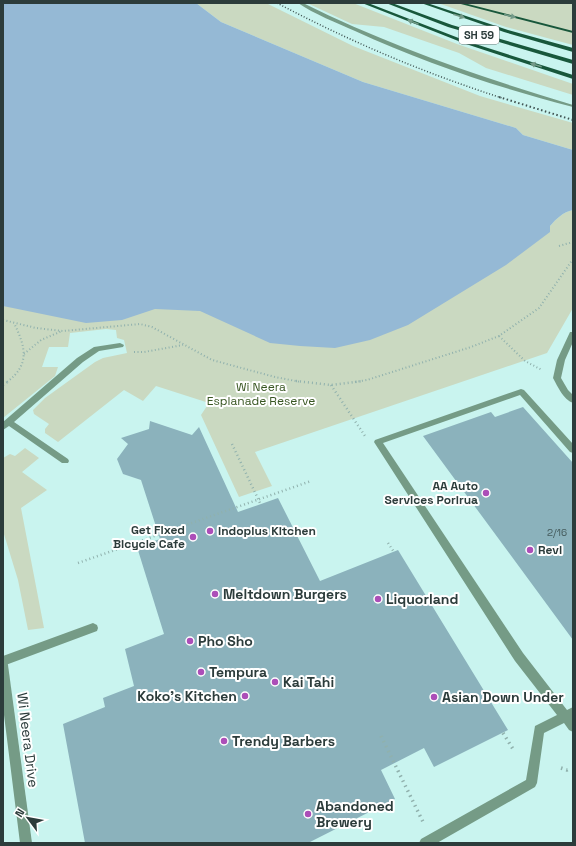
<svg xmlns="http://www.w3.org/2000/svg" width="576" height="846" viewBox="0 0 576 846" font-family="'Space Grotesk',sans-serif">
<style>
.green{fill:#cad9c1}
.water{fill:#95b9d5}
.building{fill:#8bb2bc}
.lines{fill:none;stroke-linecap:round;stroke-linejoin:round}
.path-far2{stroke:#90b1ad;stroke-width:2;stroke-dasharray:1 2.5;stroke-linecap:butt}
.path-far1{stroke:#90b1ad;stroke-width:2.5;stroke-dasharray:1 3;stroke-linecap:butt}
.path{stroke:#90b1ad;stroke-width:3.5;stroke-dasharray:1.5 4;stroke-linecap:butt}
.service{fill:#759b86;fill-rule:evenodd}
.minor{fill:#759b86;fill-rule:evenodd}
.primary{fill:#18573b;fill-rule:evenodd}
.rail-far1{stroke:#405452;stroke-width:1.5;stroke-dasharray:1 2;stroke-linecap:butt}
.rail{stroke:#405452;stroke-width:2;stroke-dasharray:1.5 2.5;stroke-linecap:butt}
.oneway{fill:#749a89}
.poi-dot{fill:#ac4eb8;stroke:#fff;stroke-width:1.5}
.labels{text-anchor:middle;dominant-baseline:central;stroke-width:4;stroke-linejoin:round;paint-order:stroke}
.number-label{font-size:10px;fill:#445a5b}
.shield{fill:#fff;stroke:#6b7676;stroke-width:1}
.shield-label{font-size:11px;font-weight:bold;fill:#2c3c3b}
.park-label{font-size:12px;fill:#385622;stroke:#fff}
.poi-label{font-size:12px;font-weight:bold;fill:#2c3c3b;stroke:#fff;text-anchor:end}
.near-poi-label{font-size:14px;font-weight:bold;fill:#2c3c3b;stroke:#fff;text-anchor:start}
.near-street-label{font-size:14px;fill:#2c3c3b;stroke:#fff}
</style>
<rect width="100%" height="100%" fill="#c9f4ef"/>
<path class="green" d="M196,3H266L353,46L480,96L573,123V150L523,135L516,128L363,82L221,22Z
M307,3H353L457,44L573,84V95L486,68L459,53L384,27L352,24Z
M438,3H573V45L506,27Z
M3,96L550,226C556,219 563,212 573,210V308L547,353L255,452L272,486L239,497L201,415L209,403L156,386L143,401L124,390L58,442L45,433V429L49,424L34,414L33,410L45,398L95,362L103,358L127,353L124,340L117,338L116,330L106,329L70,333L68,347H49L42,367H58L55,376L3,418Z
M25,448L39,458L22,472L47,490L21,508L44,628L28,630L18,580L3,531V458L10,454L15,456Z"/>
<path class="water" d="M3,3H196L221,22L363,82L516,128L523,135L573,150V210C563,212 556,219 550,226V232L506,265L408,325L370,340L335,348L300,346L270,343L200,311L155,309L122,320L86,323L3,306Z"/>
<path class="building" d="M523,407L573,463V640L423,436L491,412L495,417Z
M150,421L192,435L199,427L238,512L278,498L320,581L398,550L508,730L434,767L424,748L381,770L395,799L308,843H85L63,724L105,707L103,698L134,686L125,649L164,634L137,547L160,539L141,480L123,474L117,459L128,444L121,438L149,429Z"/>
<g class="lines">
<path class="path-far2" d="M559,246L573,242
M3,320L36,328L63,331L140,324L152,327L212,360L275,377L301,382
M499,336L525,361L542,370
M134,352H144L183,345
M24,354L41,340L62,331
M7,382C31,364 25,346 14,323
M355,382L367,380L471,347L499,336L539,308L573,259"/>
<path class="path-far1" d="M296,381L331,385L363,381
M3,385L9,381
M331,385L365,436
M232,444L260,503
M388,543L394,552
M78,563L311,481"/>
<path class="path" d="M503,733L513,749
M381,736L424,824
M561,768L567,770L569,769"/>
<path class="service" d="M298,3H303C390,46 480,77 573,105V107C499,88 425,63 355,31C337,23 314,14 298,3Z
M570,332H573V342L565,360L561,378L568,390L573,395V403C563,399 558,387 553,378L557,360Z
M120,343L124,345L123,347L99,351L83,362L14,422L68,459L69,461L68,463H62L9,426L3,430V422L77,358L94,347Z
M521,389L524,390L573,444V453L570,452L520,395L383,443L523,653L567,710L573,707V732L569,730L564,723L544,733L537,783L535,787L437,843H419L421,839L526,780L535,726L557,715L515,661L374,442L375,440Z
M93,623L97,625L98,628L97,631L3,666V656Z"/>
<path class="minor" d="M3,660L7,661L8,665L32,843H20L3,707Z"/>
<path class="primary" d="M362,3H368L469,42L573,75V79L466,44Z
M386,3H392L452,25L573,60V64L448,27Z
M421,3H427L508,30L573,48V52L504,32Z
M457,3H464L573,31V33Z"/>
<path class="rail-far1" d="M277,3C349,41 424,73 502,98"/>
<path class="rail" d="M499,97L573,120"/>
</g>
<defs><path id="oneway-solid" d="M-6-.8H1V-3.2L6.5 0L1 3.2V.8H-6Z"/></defs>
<g class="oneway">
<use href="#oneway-solid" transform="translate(459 16) rotate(18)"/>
<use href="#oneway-solid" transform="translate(510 16) rotate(14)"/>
<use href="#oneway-solid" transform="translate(413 22) rotate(-158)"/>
<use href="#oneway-solid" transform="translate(536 65) rotate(-162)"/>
</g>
<g class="poi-dot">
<circle cx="486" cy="493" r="4"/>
<circle cx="210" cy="531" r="4"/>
<circle cx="193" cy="537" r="4"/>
<circle cx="530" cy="550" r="4"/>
<circle cx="215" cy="594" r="4"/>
<circle cx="378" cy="599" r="4"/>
<circle cx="190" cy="641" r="4"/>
<circle cx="201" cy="672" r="4"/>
<circle cx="275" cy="682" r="4"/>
<circle cx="245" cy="696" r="4"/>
<circle cx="434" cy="697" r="4"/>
<circle cx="224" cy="741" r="4"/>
<circle cx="308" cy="814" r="4"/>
</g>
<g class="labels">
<g class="number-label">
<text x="557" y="532">2/16</text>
</g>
<rect class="shield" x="459" y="26" width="40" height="18" rx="3"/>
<g class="shield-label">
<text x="479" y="35">SH 59</text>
</g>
<g class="park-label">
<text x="261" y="387">Wi Neera<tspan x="261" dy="14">Esplanade Reserve</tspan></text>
</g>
<g class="poi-label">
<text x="478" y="486">AA Auto<tspan x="478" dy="14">Services Porirua</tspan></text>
<text x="185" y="530">Get Fixed<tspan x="185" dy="14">Bicycle Cafe</tspan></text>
<text x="218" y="531" text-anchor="start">Indoplus Kitchen</text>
<text x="538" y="550" text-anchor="start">Revl</text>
</g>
<g class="near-poi-label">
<text x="223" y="594">Meltdown Burgers</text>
<text x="386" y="599">Liquorland</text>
<text x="198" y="641">Pho Sho</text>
<text x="209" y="672">Tempura</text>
<text x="283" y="682">Kai Tahi</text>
<text x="237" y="696" text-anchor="end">Koko's Kitchen</text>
<text x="442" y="697">Asian Down Under</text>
<text x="232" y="741">Trendy Barbers</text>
<text x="316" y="806">Abandoned<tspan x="316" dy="16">Brewery</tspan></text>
</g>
<g class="near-street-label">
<text transform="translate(28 740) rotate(83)">Wi Neera Drive</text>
</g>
</g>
<rect width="576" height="846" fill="none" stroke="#2c3c3b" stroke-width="8"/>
<g transform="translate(28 818) rotate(302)" stroke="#ffffff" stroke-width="3" paint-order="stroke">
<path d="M0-3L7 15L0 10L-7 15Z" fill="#2c3c3b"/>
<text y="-6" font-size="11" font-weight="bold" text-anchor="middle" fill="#2c3c3b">N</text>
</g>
</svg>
